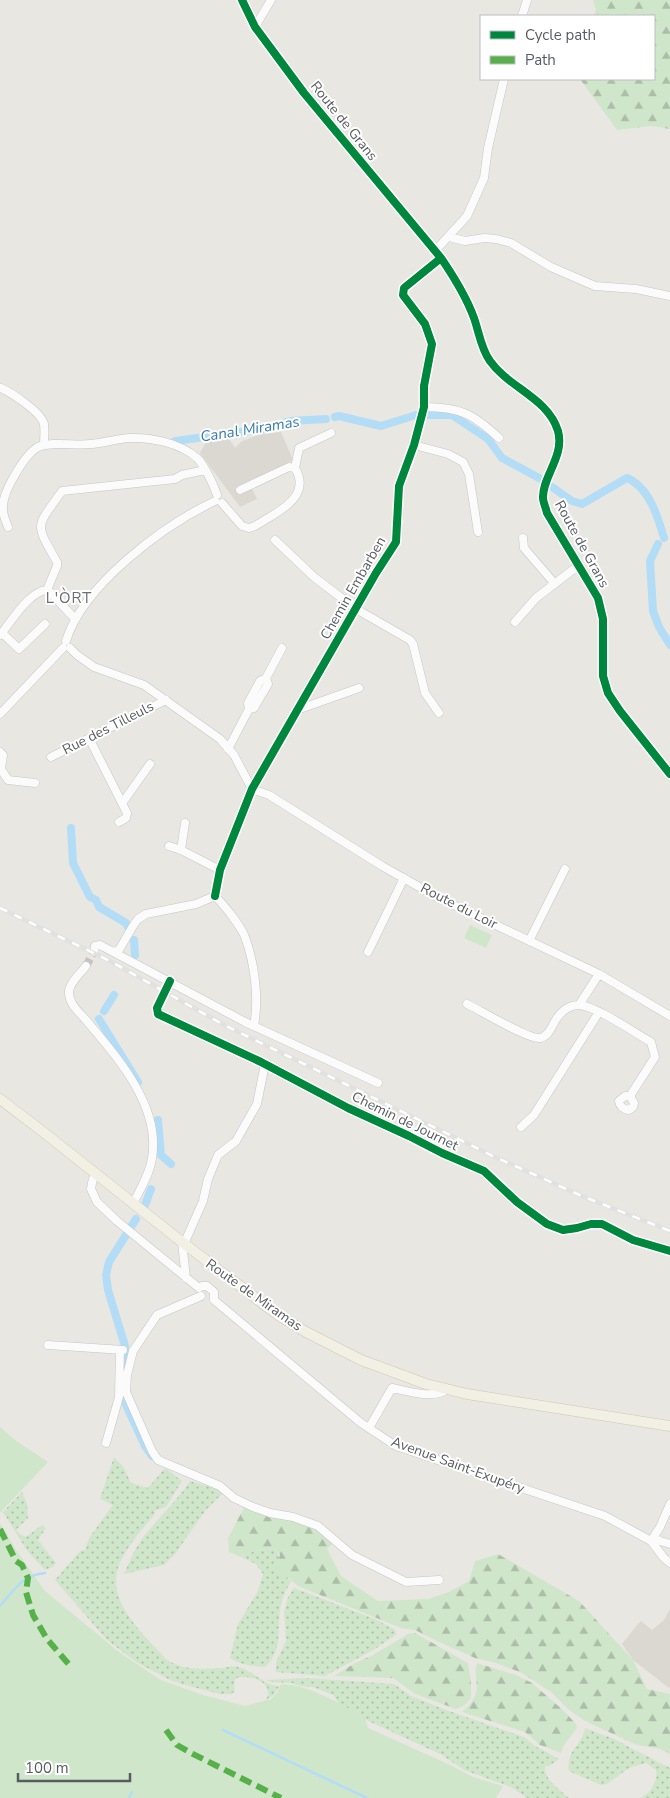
<svg xmlns="http://www.w3.org/2000/svg" width="670" height="1798" viewBox="0 0 670 1798" font-family="'Nunito Sans',sans-serif">
<style>
.education{fill:#dbd8d1}
.grass{fill:url(#grass-dots)}
.forest{fill:url(#forest-firs)}
.green{fill:#d0e6cb}
.lines{fill:none;stroke-linecap:round;stroke-linejoin:round}
.stream{stroke:#b3ddf6;stroke-width:2.5}
.canal{stroke:#b3ddf6;stroke-width:8}
.minor-tunnel{stroke:#c5c4c2;stroke-width:8;stroke-dasharray:8 4;stroke-linecap:butt}
.minor-casing{stroke:#c5c5c5;stroke-width:9}
.major-casing{stroke:#d2c7ae;stroke-width:11}
.minor{stroke:#fcfbfb;stroke-width:8}
.major{stroke:#f2efe5;stroke-width:10}
.rail-casing{stroke:#e1e1e0;stroke-width:4.5}
.rail{stroke:#fff;stroke-width:2.5;stroke-dasharray:8;stroke-linecap:butt}
.minor-bridge-casing{stroke:#c5c5c5;stroke-width:9;stroke-linecap:butt}
.minor-bridge{stroke:#fcfbfb;stroke-width:8}
.quiet{stroke:#58b04a;stroke-width:6;stroke-dasharray:12 6;stroke-linecap:butt}
.cycleway-casing{stroke:#fff;stroke-width:11}
.cycleway{stroke:#00873e;stroke-width:8}
.labels{text-anchor:middle;dominant-baseline:central;stroke-width:4;stroke-linejoin:round;paint-order:stroke}
.street-label{font-size:14px;fill:#585c61;stroke:#fff}
.water-label{font-size:15px;font-style:italic;fill:#367bb4;stroke:#fff}
.neighbourhood-label{font-size:15px;letter-spacing:1px;fill:#696e73;stroke:#fff}
</style>
<defs>
<pattern id="grass-dots" width="8" height="8" patternUnits="userSpaceOnUse" patternTransform="scale(1.25)"><rect width="8" height="8" fill="#d0e6cb"/><path d="M2 2h.1M6 6h.1" fill="none" stroke="#acbea8" stroke-width="1.8" stroke-linecap="round"/></pattern>
<pattern id="forest-firs" width="22" height="20" patternUnits="userSpaceOnUse" patternTransform="scale(1.25)"><rect width="22" height="20" fill="#d0e6cb"/><path d="M5 1l3.5 6h-7zM16 11l3.5 6h-7z" fill="#acbea8"/></pattern>
</defs>
<rect width="100%" height="100%" fill="#e9e7e2"/>
<path class="education" d="M281,432L293,460L249,483L257,499L240,507L200,453L207,441L228,437L235,448L242,441L262,434Z
M670,1609V1687L669,1688L633,1660L622,1644L637,1625L641,1621L652,1630L664,1620Z"/>
<path class="grass" d="M114,1457L123,1466L131,1483L148,1488L165,1468L182,1481L166,1507L154,1511L155,1514C144,1527 123,1551 118,1568C107,1604 145,1635 166,1659C183,1671 203,1669 223,1668C227,1667 233,1666 238,1667C255,1671 262,1685 279,1686L274,1695L266,1700C276,1682 249,1674 236,1678L234,1683L235,1692L230,1694H220L185,1685L170,1680L136,1662L107,1640L55,1580L80,1551L85,1550L89,1538L113,1505L100,1499Z
M190,1481L217,1489L223,1493L205,1511L175,1554L164,1565L124,1574C129,1563 133,1552 140,1542C155,1520 175,1504 190,1481Z
M22,1492L27,1504L28,1518L16,1530L20,1534L26,1537L42,1525L46,1528L38,1540L56,1563L53,1567L45,1570L28,1552L3,1512Z
M275,1549C284,1560 280,1572 291,1581C286,1590 281,1600 280,1611C277,1631 283,1651 265,1667C253,1666 240,1665 230,1658L238,1624L258,1591L263,1574L256,1564L241,1557C251,1550 263,1550 275,1549Z
M294,1588L375,1619L394,1629L397,1634L375,1649L325,1676L276,1672V1662L286,1641L284,1611L288,1597Z
M307,1678L394,1684L411,1696L446,1710L524,1737L535,1746L559,1759L549,1766H545C543,1779 560,1790 569,1798H527L511,1787L464,1770L442,1755L362,1718L340,1705L333,1695L313,1687L300,1686L292,1683L271,1682L266,1680Z
M585,1728L612,1738L670,1768V1798H640C651,1793 658,1781 656,1770L646,1763L629,1768L607,1784L601,1785L569,1771C566,1748 582,1747 585,1728Z"/>
<path class="forest" d="M593,0H670V129L651,126L617,130L580,79H654V16H594L596,10Z
M245,1506C271,1514 316,1522 333,1543L327,1549L341,1576L378,1601L428,1599L449,1592L469,1581L475,1561L498,1554L579,1601L633,1660L647,1689L670,1694V1754L660,1749L637,1745L585,1721L569,1710L551,1692L522,1673L496,1663L475,1658L439,1642L415,1630L401,1628L298,1586L285,1575L275,1572L280,1555L275,1549C263,1550 251,1550 241,1557L229,1552L228,1538Z
M410,1633H415L468,1663L471,1681V1698L465,1705L456,1709L415,1694L393,1678L334,1676L355,1663L371,1656Z
M477,1663L516,1675L532,1683L564,1711L576,1724L577,1728L564,1745L561,1753L540,1745L525,1732L462,1712C476,1699 478,1694 476,1676C476,1671 475,1668 477,1663Z"/>
<path class="green" d="M470,925L492,935L486,948L464,938Z
M0,1427L15,1440L48,1462L0,1513Z
M0,1523L16,1550L45,1591L119,1652L161,1680L203,1695L245,1706L271,1699L277,1693L281,1684C311,1685 339,1704 365,1717L368,1728L446,1763L473,1777L503,1786L496,1798H0Z"/>
<g class="lines">
<path class="stream" d="M0,1606C14,1590 22,1575 45,1573
M223,1730L367,1798
M129,1798L132,1792"/>
<path class="canal" d="M429,415H452L488,439L502,458L541,479
M335,417L339,416L381,426L416,415
M175,441L271,428L290,421L326,419
M552,487L572,501L582,504L627,478C649,487 658,517 664,538
M658,544L650,561L653,611L659,627L670,645
M71,828L73,863L90,897L96,900L99,907L126,923L128,927
M134,940L135,955
M104,1011L114,995
M99,1019L138,1082
M158,1120L161,1155L171,1164
M145,1205L151,1189
M123,1374L125,1346L108,1290L106,1275L109,1262L136,1219
M121,1390V1394L145,1446L152,1456"/>
<path class="minor-tunnel" d="M86,966L94,952"/>
<g class="minor-casing">
<path id="minor" d="M242,0L255,27L304,93L441,258C454,277 466,296 474,318C479,332 481,349 490,361C509,388 548,398 558,431C565,456 542,477 543,498C543,502 546,508 547,513L598,598L603,619V676L608,693L620,711L670,774
M522,16L527,0
M255,27L271,0
M449,237L465,241L484,238L496,239L511,243L551,267L595,286L636,289L670,296
M435,251L467,216L484,178L488,148L504,79
M1,388C12,393 41,412 44,424C45,431 44,438 44,445
M424,407C460,407 473,414 499,438
M414,445L448,454L463,462L469,474L478,532
M240,490L289,467L295,468L299,448L331,433
M222,503L242,526L249,528L255,526C275,513 313,498 295,468
M8,527C5,520 2,512 3,505C4,490 25,454 38,447C51,441 76,446 91,444C104,443 116,439 129,438C151,437 180,443 197,458C204,464 214,486 217,495
M523,538L524,548L555,584
M275,540L314,577L356,609L410,640L413,644L425,693L439,713
M47,590L57,566V562C34,522 36,528 62,491L175,479L182,475L205,470
M515,622L536,598L579,565
M2,633L19,649L45,624
M0,635C12,621 29,591 47,590L50,592L75,619
M66,641C83,585 164,525 215,501
M70,648L77,655L94,667L144,685L220,739L234,755L252,789
M249,709L254,708L268,684L266,678
M297,710L359,688
M0,714L63,648
M89,738L127,813L126,818L119,822
M228,749L249,709L248,703L260,681L266,678L282,648
M0,752L3,755L1,769L8,780L35,783
M51,757L166,700
M252,789L269,795L382,866L439,898L599,974L670,1016
M123,802L150,764
M169,846L181,850L220,870
M181,850L185,823
M215,896L220,870L252,789L376,573L396,542L399,486L414,445L424,407V386L432,344L425,324L403,295L404,288L441,258
M215,896C224,905 241,926 245,937C255,964 259,999 254,1026
M529,941L565,869
M94,952L95,946L100,945L245,1022L378,1083
M113,952L119,950L133,926L138,919L146,914L196,904L215,896
M368,952L404,878
M86,966C81,973 70,982 69,991C68,1003 79,1012 86,1020C117,1057 161,1106 152,1158C150,1174 140,1189 133,1204
M467,1004C480,1010 529,1040 540,1038C549,1037 552,1025 557,1018C562,1011 570,1005 579,1005C596,1006 635,1033 651,1042L655,1057L630,1096H625L619,1101C620,1107 623,1109 629,1110L633,1107L634,1103L630,1096
M579,1005L599,974
M157,1008L158,1014L261,1062L348,1108L409,1136L442,1153L484,1171L517,1202L547,1224L563,1230L577,1228L591,1224H602L633,1240L670,1251
M521,1127L534,1115L599,1012
M95,1173L92,1183L91,1189L97,1202L117,1221L199,1288
M182,1242L186,1278
M184,1244L203,1201L208,1179L218,1155L236,1141L257,1104L265,1064
M199,1288L202,1286H207L214,1292V1300
M201,1296L157,1315L133,1351L127,1375L126,1392L152,1451L158,1460L220,1486L234,1498L253,1507L270,1513L293,1517L318,1526L352,1555L406,1582L439,1580
M214,1300L361,1423L396,1446L605,1516L651,1541L664,1558L670,1563
M48,1345L123,1350
M369,1428L392,1388C406,1391 435,1400 447,1389
M106,1443L119,1397L120,1350
M653,1539L670,1544
M651,1541L660,1527L670,1504"/>
</g>
<g class="major-casing">
<path id="major" d="M0,1099L42,1131L182,1242L278,1315L306,1332L361,1360L426,1384L467,1394L670,1426"/>
</g>
<use href="#minor" class="minor"/>
<use href="#major" class="major"/>
<g class="rail-casing">
<path id="rail" d="M0,908L110,961L224,1025L495,1157L582,1196L670,1231"/>
</g>
<use href="#rail" class="rail"/>
<g class="minor-bridge-casing">
<path id="minor-bridge" d="M157,1008L168,985"/>
</g>
<use href="#minor-bridge" class="minor-bridge"/>
<path class="quiet" d="M0,1529L16,1561L22,1565L28,1578L26,1592L33,1615L47,1639L72,1668
M166,1730L177,1745L191,1753L281,1798"/>
<g class="cycleway-casing">
<path id="cycleway" d="M242,0L255,27L304,93L441,258C454,277 466,296 474,318C479,332 481,349 490,361C509,388 548,398 558,431C565,456 542,477 543,498C543,502 546,508 547,513L598,598L603,619V676L608,693L620,711L670,774
M215,896L220,870L252,789L376,573L396,542L399,486L414,445L424,407V386L432,344L425,324L403,295L404,288L441,258
M170,981L157,1008L158,1014L261,1062L348,1108L409,1136L442,1153L484,1171L517,1202L547,1224L563,1230L577,1228L591,1224H602L633,1240L670,1251"/>
</g>
<use href="#cycleway" class="cycleway"/>
</g>
<g class="labels">
<g class="street-label">
<text transform="translate(344 121) rotate(51)">Route de Grans</text>
<text transform="translate(582 544) rotate(61)">Route de Grans</text>
<text transform="translate(353 588) rotate(-60)">Chemin Embarben</text>
<text transform="translate(108 728) rotate(-27)">Rue des Tilleuls</text>
<text transform="translate(459 906) rotate(27)">Route du Loir</text>
<text transform="translate(405 1121) rotate(26)">Chemin de Journet</text>
<text transform="translate(254 1295) rotate(35)">Route de Miramas</text>
<text transform="translate(458 1465) rotate(20)">Avenue Saint-Exupéry</text>
</g>
<g class="water-label">
<text transform="translate(250 429) rotate(-9)">Canal Miramas</text>
</g>
<g class="neighbourhood-label">
<text x="69" y="598">L'ÒRT</text>
</g>
</g>
<rect x="480" y="15" width="175" height="65" fill="#ffffff" stroke="#bcbec0"/>
<rect x="490" y="31" width="25" height="8" fill="#00873e" stroke="#bcbec0"/>
<text x="525" y="40" font-size="15" fill="#585c61">Cycle path</text>
<rect x="490" y="56" width="25" height="8" fill="#58b04a" stroke="#bcbec0"/>
<text x="525" y="65" font-size="15" fill="#585c61">Path</text>
<path d="M18 1773v8h112v-8" fill="none" stroke="#585c61" stroke-width="2.5"/>
<text x="25" y="1773" font-size="15" fill="#585c61" stroke="#ffffff" stroke-width="4" paint-order="stroke">100 m</text>
</svg>
